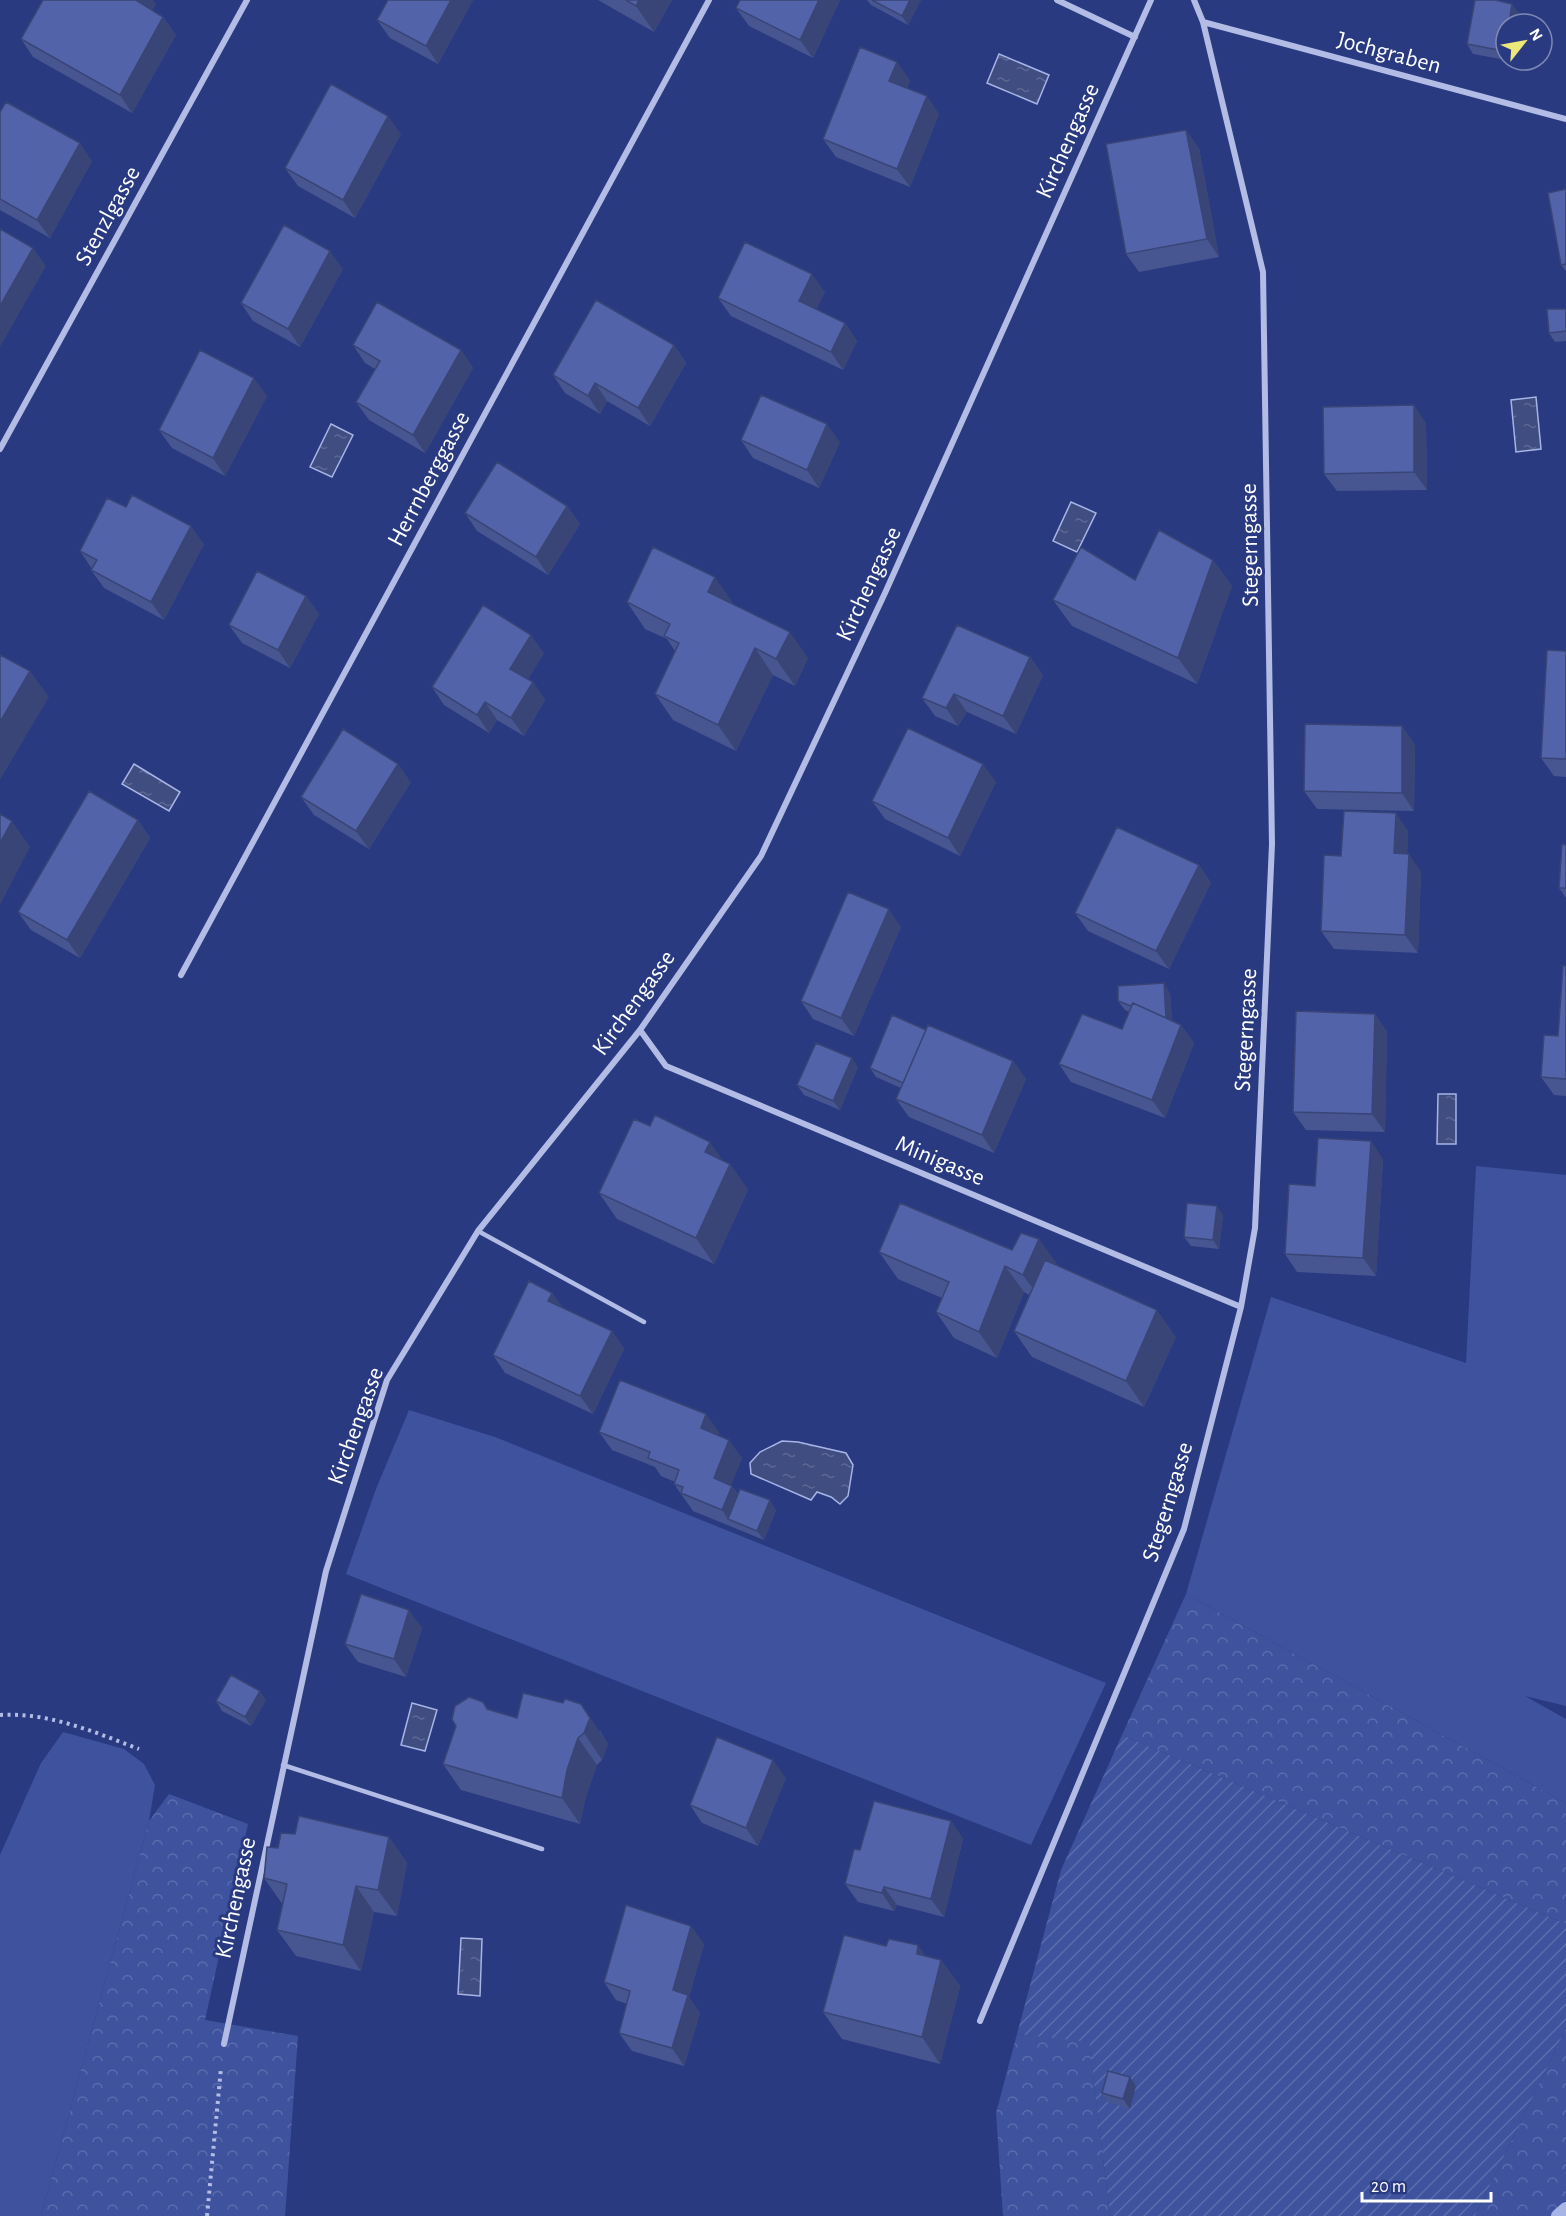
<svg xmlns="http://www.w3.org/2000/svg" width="1566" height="2216" viewBox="0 0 1566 2216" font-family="'Alegreya Sans',sans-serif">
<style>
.grass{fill:#3e529e}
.forest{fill:url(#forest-crowns)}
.garden{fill:url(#garden-furrows)}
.water{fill:url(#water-ripples);stroke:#a7b4e6;stroke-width:1.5}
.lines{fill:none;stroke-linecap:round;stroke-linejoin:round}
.stream{stroke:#a7b4e6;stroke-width:14}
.path{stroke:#b2bce5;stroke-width:4;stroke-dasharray:3 4.5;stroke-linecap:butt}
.lane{stroke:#b2bce5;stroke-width:4.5}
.street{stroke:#b2bce5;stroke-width:6}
.wall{fill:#475591}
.shaded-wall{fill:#394576}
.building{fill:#5263a9;stroke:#394576;stroke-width:1.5}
.labels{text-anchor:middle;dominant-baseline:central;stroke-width:6;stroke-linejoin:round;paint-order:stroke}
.street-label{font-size:24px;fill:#fff;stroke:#293a81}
</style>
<defs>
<pattern id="forest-crowns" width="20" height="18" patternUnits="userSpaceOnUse" patternTransform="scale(1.5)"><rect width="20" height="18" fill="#3e529e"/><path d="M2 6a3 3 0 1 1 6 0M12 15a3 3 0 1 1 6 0" fill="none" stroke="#5b6cad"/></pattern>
<pattern id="garden-furrows" width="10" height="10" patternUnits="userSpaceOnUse" patternTransform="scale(1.5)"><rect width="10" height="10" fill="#3e529e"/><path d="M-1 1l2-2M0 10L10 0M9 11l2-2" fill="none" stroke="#5b6cad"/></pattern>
<pattern id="water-ripples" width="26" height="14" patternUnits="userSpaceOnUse" patternTransform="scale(1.5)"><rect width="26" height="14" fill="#404d81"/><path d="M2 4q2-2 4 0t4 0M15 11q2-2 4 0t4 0" fill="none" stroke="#5d6894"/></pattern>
</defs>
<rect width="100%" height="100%" fill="#293a81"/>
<path class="grass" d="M1476,1166L1566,1175V1706L1525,1696L1566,1719V1803L1186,1594L1271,1297L1466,1363Z
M409,1410L495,1437L1106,1683L1031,1845L346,1574L376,1489Z
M63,1732L124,1749L144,1764L155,1785L149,1821L41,2216H0V1855L41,1763Z"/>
<path class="forest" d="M1186,1594L1566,1803V1924L1122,1735Z
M169,1794L248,1824L205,2020L298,2036L285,2216H41L149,1821Z
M1566,2028V2216H1475Z
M1017,2034L1089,2041L1110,2216H1003L996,2113Z"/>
<path class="garden" d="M1122,1735L1566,1924V2028L1475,2216H1110L1089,2042L1017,2034L1061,1870Z"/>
<path class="water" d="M999,54L1049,75L1037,104L987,83Z
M1536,397L1541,449L1516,452L1511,400Z
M331,424L353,435L332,477L310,467Z
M1071,502L1096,513L1077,552L1053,541Z
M134,764L180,792L169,811L122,784Z
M1438,1094H1456V1144H1437Z
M782,1441L798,1442L846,1453L853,1465L848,1496L840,1504L831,1497L817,1492L811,1500L751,1474L750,1463L760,1452Z
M412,1703L437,1710L425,1751L401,1745Z
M461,1938L482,1939L480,1996L458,1994Z"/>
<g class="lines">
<path class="stream" d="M1558,2216L1566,2209"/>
<path class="path" d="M0,1715C49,1712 94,1732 139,1749
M207,2216L221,2068"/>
<path class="lane" d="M478,1231L644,1322
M283,1765L542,1849"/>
<path class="street" d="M1057,0L1135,37
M1203,22L1566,119
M0,449L247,0
M181,975L709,0
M640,1030L666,1066L1241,1307
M980,2021L1184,1529L1241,1307L1255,1228L1272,844L1263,272L1203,22L1194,0
M224,2044L326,1571L387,1380L478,1231L640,1030L761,856L885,593L1151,0"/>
</g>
<path class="wall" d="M388,0H473L438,64L390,38L377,20Z
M598,0H672L654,32Z
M840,0L813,58L749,26L736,8Z
M867,0H921L908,25L871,5Z
M156,4L152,10L163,17L176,35L132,113L33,57L21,39Z
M1519,13L1506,24V60L1473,54L1467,44Z
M910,80L907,88L939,114L910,187L836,157L823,139Z
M0,112L92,161L50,238L0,210Z
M401,134L355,218L298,186L285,168Z
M1199,148L1219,257L1139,272L1126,254Z
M1566,189V271L1561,265Z
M343,269L300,347L253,321L241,303Z
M825,292L816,309L845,323L857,341L843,370L731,316L718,298Z
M1566,309V341L1555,342L1549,333Z
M353,345L461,350L473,368L425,453L369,420L356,402L375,369L365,363Z
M674,345L686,363L650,426L607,401L600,414L565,393L553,375Z
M267,396L225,476L172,448L159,430Z
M1426,423L1427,490L1337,491L1324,474Z
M741,440L840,442L819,488L753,458Z
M567,506L580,524L548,575L477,531L465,513Z
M126,507L204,544L164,620L104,588L91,570L92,569L80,551Z
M1213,560L1232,586L1197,684L1072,626L1053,600Z
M306,596L319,614L290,668L242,643L229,625Z
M627,602L733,603V604L808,658L795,686L773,675L736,751L673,720L655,694L675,651L667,639L645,629Z
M1566,651V777L1554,776L1541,758Z
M544,653L528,679L533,682L545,700L524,736L497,720L489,733L444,705L432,687Z
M1030,657L1043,675L1016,734L967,712L958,726L935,716L922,698Z
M1415,744L1414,811L1317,809L1304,791Z
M411,782L369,849L314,815L301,797Z
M996,782L960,856L885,819L872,801Z
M138,820L150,838L80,958L31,930L18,912Z
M1408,831L1407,854L1421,872L1418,953L1334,949L1321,931L1341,856Z
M1566,845V898L1559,888Z
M1199,865L1211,883L1169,969L1088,931L1075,913Z
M901,927L854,1036L813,1019L801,1001Z
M1566,966V1096L1554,1095L1541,1077L1558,1036Z
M1170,993L1172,1021L1181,1025L1194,1043L1165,1118L1071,1082L1059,1064L1122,1029L1129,1012L1125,1010L1118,1001Z
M1375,1014L1387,1032L1385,1132L1306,1130L1293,1112Z
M926,1030L1013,1061L1026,1079L994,1153L909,1117L896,1099L901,1088L876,1077L870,1068Z
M858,1067L840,1110L804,1095L797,1085Z
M1383,1159L1376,1276L1297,1272L1285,1254Z
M723,1161L730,1164L748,1190L714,1264L617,1219L599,1193Z
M1223,1215L1219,1249L1191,1246L1184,1237Z
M1012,1250L1057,1265L1176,1337L1144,1407L1032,1357L1014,1331L1029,1295L1024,1292L997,1358L954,1338L936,1312L942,1298L898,1279L879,1252Z
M552,1293L563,1308L612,1331L624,1349L593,1414L505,1373L493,1355Z
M599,1432H719L718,1435L742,1458L731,1485L738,1494L776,1510L764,1540L693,1511L674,1484L675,1482L661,1476L655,1467L612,1450Z
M422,1628L406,1677L358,1662L345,1644Z
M266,1700L251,1726L222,1711L216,1701Z
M483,1702L488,1709L517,1718L600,1731L608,1744L602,1760L597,1765L586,1796L580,1824L461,1790L443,1764Z
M786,1778L758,1846L702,1823L690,1805Z
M951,1821L963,1839L944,1917L897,1905L894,1911L858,1902L845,1884L860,1850Z
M295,1834L389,1837L407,1863L397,1916L374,1912L361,1971L296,1956L277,1930L283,1905L264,1878L278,1848Z
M704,1944L689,1997L700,2013L684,2066L632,2051L619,2033L627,2004L616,2000L604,1982Z
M926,1956L941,1960L960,1986L940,2064L842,2039L823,2012Z
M1136,2086L1130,2109L1108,2102L1102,2093Z"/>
<path class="shaded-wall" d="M136,0H153L156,4L148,18Z
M451,0H473L438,64L426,46Z
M639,0H672L654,32L636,6Z
M819,0H840L813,58L800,40Z
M910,0H921L908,25L902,16Z
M1512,4L1519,13L1517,24H1509Z
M163,17L176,35L132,113L120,95Z
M1506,38V55L1504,51Z
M897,62L910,80L902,99L889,81Z
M927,96L939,114L910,187L897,169Z
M388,116L401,134L355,218L343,200Z
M1186,130L1199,148L1219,257L1207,239Z
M80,143L92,161L50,238L37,220Z
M33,248L46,266L0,347V306Z
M330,251L343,269L300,347L288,329Z
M812,274L825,292L812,319L799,301Z
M845,323L857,341L843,370L831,352Z
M674,345L686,363L650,426L638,408Z
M461,350L473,368L425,453L413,435Z
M254,378L267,396L225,476L213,458Z
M595,383L607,401L600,414L588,396Z
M1414,405L1426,423L1427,490L1414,472Z
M827,424L840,442L819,488L807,470Z
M567,506L580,524L548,575L536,557Z
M191,526L204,544L164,620L151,602Z
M1213,560L1232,586L1197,684L1178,658Z
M715,577L733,603L726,618L708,592Z
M306,596L319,614L290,668L278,650Z
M790,632L808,658L795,686L776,659Z
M531,635L544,653L523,687L510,669Z
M755,648L773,675L736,751L718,725Z
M1030,657L1043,675L1016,734L1003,716Z
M30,671L49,697L0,780V722Z
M533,682L545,700L524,736L511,718Z
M954,694L967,712L958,726L946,708Z
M485,702L497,720L489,733L477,715Z
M1402,726L1415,744L1414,811L1402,793Z
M398,764L411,782L369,849L356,831Z
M983,764L996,782L960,856L948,838Z
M1396,813L1408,831L1407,871L1394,853Z
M138,820L150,838L80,958L67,940Z
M12,821L30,847L0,905V843Z
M1409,854L1421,872L1418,953L1405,935Z
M1199,865L1211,883L1169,969L1156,951Z
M889,909L901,927L854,1036L841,1018Z
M1164,983L1170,993L1173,1031L1166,1022Z
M1375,1014L1387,1032L1385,1132L1372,1114Z
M1181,1025L1194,1043L1165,1118L1152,1100Z
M852,1058L858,1067L840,1110L833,1101Z
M1013,1061L1026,1079L994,1153L982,1135Z
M1371,1141L1383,1159L1376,1276L1363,1258Z
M710,1142L728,1168L705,1152Z
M730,1164L748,1190L714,1264L696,1238Z
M1217,1206L1223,1215L1219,1249L1213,1240Z
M1039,1239L1058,1265L1042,1301L1023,1275Z
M1005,1266L1024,1292L997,1358L979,1332Z
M552,1293L565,1311L548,1301Z
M1157,1310L1176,1337L1144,1407L1126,1381Z
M612,1331L624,1349L593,1414L580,1396Z
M706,1414L719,1432L714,1446L701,1428Z
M729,1440L742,1458L727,1496L714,1478Z
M732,1486L744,1504L728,1519L722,1510Z
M770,1500L776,1510L764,1540L757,1531Z
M409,1610L422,1628L406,1677L394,1659Z
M260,1691L266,1700L251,1726L245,1717Z
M581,1704L608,1744L602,1760L584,1733Z
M578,1738L597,1765L586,1796L580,1824L562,1798L567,1770Z
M773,1760L786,1778L758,1846L746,1828Z
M951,1821L963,1839L944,1917L931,1899Z
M389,1837L407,1863L397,1916L378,1890Z
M356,1886L374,1912L361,1971L343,1945Z
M884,1887L897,1905L894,1911L882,1893Z
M691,1926L704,1944L689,1997L700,2013L684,2066L672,2048L673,1990Z
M918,1945L937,1972L917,1954Z
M941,1960L960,1986L940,2064L922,2037Z
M1130,2077L1136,2086L1130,2109L1123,2099Z"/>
<path class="building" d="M43,0H136L163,17L120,95L21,39Z
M388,0H451L426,46L377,20Z
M626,0H639L636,6Z
M740,0H819L800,40L736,8Z
M872,0H910L902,16Z
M1475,0H1495L1512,4L1509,24H1506V38L1504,51L1467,44Z
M860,47L897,62L889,81L927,96L897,169L823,139Z
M331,84L388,116L343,200L285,168Z
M6,102L80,143L37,220L0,199V112Z
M1186,130L1207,239L1126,254L1106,144Z
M1566,189V264L1561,265L1548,193Z
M284,225L330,251L288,329L241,303Z
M0,229L33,248L0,306Z
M745,242L812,274L799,301L845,323L831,352L718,298Z
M596,300L674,345L638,408L595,383L588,396L553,375Z
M377,302L461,350L413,435L356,402L380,361L353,345Z
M1547,309H1566V331L1549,333Z
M200,350L254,378L213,458L159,430Z
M761,395L827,424L807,470L741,440Z
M1414,405V472L1324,474L1323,407Z
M497,462L567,506L536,557L465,513Z
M132,495L191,526L151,602L91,570L97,560L80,551L107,498L126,507Z
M1159,530L1213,560L1178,658L1053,600L1081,547L1135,580Z
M653,547L715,577L708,592L790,632L776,659L755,648L718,725L655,694L679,643L664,636L670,624L627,602Z
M257,571L306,596L278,650L229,625Z
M483,605L531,635L510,669L533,682L511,718L485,702L477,715L432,687Z
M957,625L1030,657L1003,716L954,694L946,708L922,698Z
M1547,650L1566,651V759L1541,758Z
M0,655L30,671L0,722Z
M1305,724L1402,726V793L1304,791Z
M908,728L983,764L948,838L872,801Z
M343,729L398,764L356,831L301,797Z
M89,791L138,820L67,940L18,912Z
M1344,811L1396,813L1394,853L1409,854L1405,935L1321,931L1324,855L1341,856Z
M0,814L12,821L0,843Z
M1117,827L1199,865L1156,951L1075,913Z
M1562,844L1566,845V888H1559Z
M848,892L889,909L841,1018L801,1001Z
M1563,966H1566V1079L1541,1077L1544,1035L1558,1036Z
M1164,983L1166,1018L1133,1003L1131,1006L1118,1001V986Z
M1133,1003L1181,1025L1152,1100L1059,1064L1082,1014L1122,1029Z
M1296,1011L1375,1014L1372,1114L1293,1112Z
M892,1015L926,1030L903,1083L870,1068Z
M928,1025L1013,1061L982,1135L896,1099Z
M816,1043L852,1058L833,1101L797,1085Z
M655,1115L710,1142L705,1152L730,1164L696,1238L599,1193L634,1119L650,1126Z
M1318,1138L1371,1141L1363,1258L1285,1254L1289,1184L1315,1186Z
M900,1203L1012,1250L1021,1233L1039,1239L1023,1275L1005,1266L979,1332L936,1312L949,1282L879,1252Z
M1187,1203L1217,1206L1213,1240L1184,1237Z
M1045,1260L1157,1310L1126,1381L1014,1331Z
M529,1281L552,1293L548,1301L612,1331L580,1396L493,1355Z
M620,1380L706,1414L701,1428L729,1440L714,1478L732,1486L722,1510L681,1493L683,1487L674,1484L679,1470L648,1458L650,1452L599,1432Z
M740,1489L770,1500L757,1531L728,1519Z
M361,1594L409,1610L394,1659L345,1644Z
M231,1675L260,1691L245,1717L216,1701Z
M523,1693L563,1703L565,1699L581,1704L590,1718L584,1733L578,1738L567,1770L562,1798L443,1764L456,1726L452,1719L455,1706L469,1697L483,1702L487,1709L517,1718Z
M717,1737L773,1760L746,1828L690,1805Z
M874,1801L951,1821L931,1899L884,1887L882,1893L845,1884L854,1849L860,1850Z
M299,1816L389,1837L378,1890L356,1886L343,1945L277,1930L287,1884L264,1878L267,1847L278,1848L281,1833L295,1834Z
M626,1905L691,1926L673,1990L688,1995L672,2048L619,2033L630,1991L604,1982Z
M844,1935L886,1946L889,1939L918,1945L917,1954L941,1960L922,2037L823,2012Z
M1108,2071L1130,2077L1123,2099L1102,2093Z"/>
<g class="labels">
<g class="street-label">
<text transform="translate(1389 53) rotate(15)">Jochgraben</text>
<text transform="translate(1068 141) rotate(-66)">Kirchengasse</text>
<text transform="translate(108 216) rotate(-61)">Stenzlgasse</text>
<text transform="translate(429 479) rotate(-62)">Herrnberggasse</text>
<text transform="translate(1250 545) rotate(-91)">Stegerngasse</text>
<text transform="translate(869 584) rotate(-65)">Kirchengasse</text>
<text transform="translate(634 1003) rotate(-54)">Kirchengasse</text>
<text transform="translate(1246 1030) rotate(-87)">Stegerngasse</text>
<text transform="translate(940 1161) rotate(23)">Minigasse</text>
<text transform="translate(356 1426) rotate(-70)">Kirchengasse</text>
<text transform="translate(1168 1502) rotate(-73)">Stegerngasse</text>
<text transform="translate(236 1898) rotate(-78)">Kirchengasse</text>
</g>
</g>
<g transform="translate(1524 42) rotate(59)"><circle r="28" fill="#293a81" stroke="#7f89b3" stroke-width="1.5"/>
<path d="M0-4.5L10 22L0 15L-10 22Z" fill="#ece779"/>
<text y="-9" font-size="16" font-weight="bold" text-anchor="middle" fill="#ffffff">N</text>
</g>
<path d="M1362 2192v9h129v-9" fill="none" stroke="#ffffff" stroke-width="3"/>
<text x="1371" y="2192" font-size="18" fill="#ffffff" stroke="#293a81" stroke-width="4.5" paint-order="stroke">20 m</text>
</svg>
